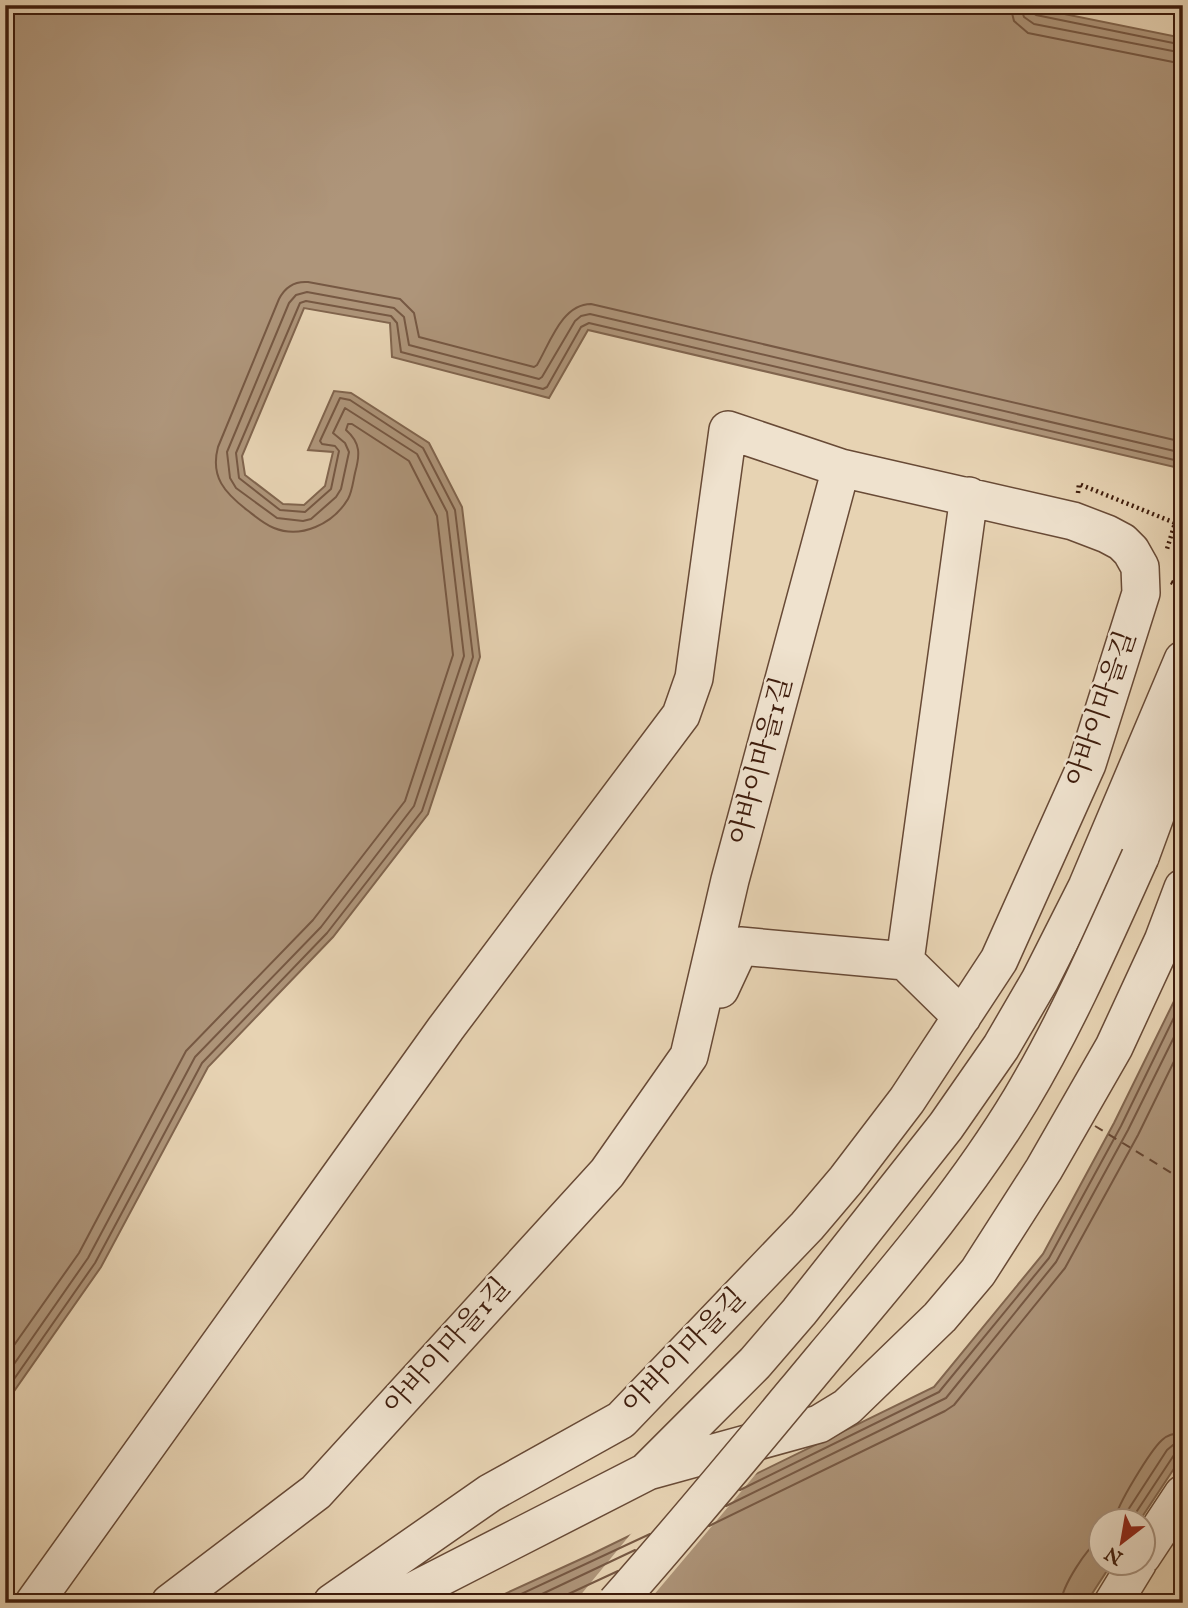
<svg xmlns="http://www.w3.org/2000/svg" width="1188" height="1608" viewBox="0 0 1188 1608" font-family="'IM FELL English','Noto Serif KR',serif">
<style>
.water{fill:#ae957a;stroke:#81654e;stroke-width:2}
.pier{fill:#e7d3b3}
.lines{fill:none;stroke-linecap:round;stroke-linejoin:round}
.shore{stroke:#765843;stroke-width:2}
.ferry{stroke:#654632;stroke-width:2;stroke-dasharray:9 7;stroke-linecap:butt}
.minor-casing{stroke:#684a36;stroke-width:40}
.path{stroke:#3e1c0c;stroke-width:4.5;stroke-dasharray:2 3.5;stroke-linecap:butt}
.minor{stroke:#efe2ce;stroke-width:37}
.minor-bridge-casing{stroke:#684a36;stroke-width:40;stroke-linecap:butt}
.minor-bridge{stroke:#efe2ce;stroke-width:37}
.labels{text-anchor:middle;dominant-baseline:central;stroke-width:5;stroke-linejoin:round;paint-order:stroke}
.street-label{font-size:28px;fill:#3e1c0c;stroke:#efe2ce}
</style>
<rect width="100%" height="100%" fill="#e7d3b3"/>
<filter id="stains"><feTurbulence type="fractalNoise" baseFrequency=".00286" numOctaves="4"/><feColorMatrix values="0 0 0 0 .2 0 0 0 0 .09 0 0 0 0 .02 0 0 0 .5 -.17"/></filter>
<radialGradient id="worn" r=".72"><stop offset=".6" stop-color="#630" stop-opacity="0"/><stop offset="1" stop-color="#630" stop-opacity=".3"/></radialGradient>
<path class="water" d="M5,5H1020L1183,38V469L588,330L549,398L392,357L390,323L304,308L242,456L245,475L283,504L304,505L325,486L333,452L308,450L334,391L351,393L429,443L462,507L480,657L428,814L333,937L208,1067L101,1267L5,1404Z
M1183,983V1455L1140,1520H1100V1562L1112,1563L1086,1603H485L592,1554L934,1387L1043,1254L1114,1123Z"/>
<path class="pier" d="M761,1468L647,1603H574L634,1530Z"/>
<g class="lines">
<path class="shore" d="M1010,5L1014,21L1028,33L1183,64
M1020,5L1024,17L1034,24L1183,53
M1029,5L1030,11L1036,15L1183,45
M5,1358L79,1253L186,1051L313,920L405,801L453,655L437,516L409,461L352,424H348L346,430C361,443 360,455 355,473C353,482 352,492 348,499C333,524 301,539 274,528C264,524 255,516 247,510C225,493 210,477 218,447L279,299C285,287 295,281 308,282L400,299L414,313L419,337L534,367L537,365C550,343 562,304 591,304L1183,442
M5,1377L88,1258L195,1057L321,927L414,806L464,656L447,512L417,454L345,408L333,433L345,443L349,452L341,489L336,497L311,519L303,521L277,518L236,488L230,478L227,452L289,303L296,295L307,292L394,308L404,317L409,345L539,379L542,377L575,321L581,316L590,314L1183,453
M5,1392L95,1263L202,1063L327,933L422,811L473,657L455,510L423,448L350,400L340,398L320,441L322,444L335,446L339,451L331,489L305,512L280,510L239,478L236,453L300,303L306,301L391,316L397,323L401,352L543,389L547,387L581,327L589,323L1183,462
M740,1490L939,1392L1049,1258L1121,1126L1183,999
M726,1506L946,1398L1056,1262L1128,1130L1183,1019
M1115,1520C1116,1506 1151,1450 1162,1440C1168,1434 1175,1433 1183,1433
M1126,1520L1128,1510L1167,1450L1173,1445L1183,1443
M1134,1520L1135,1514L1174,1455L1183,1452
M709,1526L945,1411L954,1405L1065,1268L1138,1135L1183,1043
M502,1603L650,1534
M523,1603L635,1550
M549,1603L618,1571
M1061,1603C1062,1586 1086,1549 1100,1539"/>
<path class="ferry" d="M1095,1126L1183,1180"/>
<g class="minor-casing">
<path id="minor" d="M1140,857L1183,740
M720,989L740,946L905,961
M962,1017L905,961L969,496
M648,1470L755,1363L799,1312L946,1126L1001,1047L1040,980L1087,887L1183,660
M1142,1556L1183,1494
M34,1603L446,1028L681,715L694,678L728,430L841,468L1073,521L1107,534L1122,542L1131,551L1140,567L1141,593L1087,764L999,960L907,1100L846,1180L807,1226L621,1420L490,1493L332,1603
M170,1603L316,1492L607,1173L689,1056L730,880L841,468
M390,1603L648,1471L819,1424L847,1407L940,1317L978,1272L1044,1169L1114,1047L1163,941L1183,888
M1113,1603L1138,1562"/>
</g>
<path class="path" d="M1078,493L1079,484L1175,523L1167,549
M1171,582L1183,588"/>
<use href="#minor" class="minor"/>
<g class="minor-bridge-casing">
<path id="minor-bridge" d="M616,1603C688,1522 756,1439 825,1356C894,1274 965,1192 1021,1099C1067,1022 1103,939 1140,857"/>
</g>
<use href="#minor-bridge" class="minor-bridge"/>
</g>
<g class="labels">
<g class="street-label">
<text transform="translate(1102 709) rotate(-71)">아바이마을길</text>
<text transform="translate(762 761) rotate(-75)">아바이마을1길</text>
<text transform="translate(448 1347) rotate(-48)">아바이마을1길</text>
<text transform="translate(685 1352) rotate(-46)">아바이마을길</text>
</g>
</g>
<rect width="1188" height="1608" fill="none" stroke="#e7d3b3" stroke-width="28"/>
<rect x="7" y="7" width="1174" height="1594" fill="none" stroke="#3e1c0c" stroke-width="3.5"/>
<rect x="14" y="14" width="1160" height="1580" fill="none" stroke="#3e1c0c" stroke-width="2"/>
<g transform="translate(1122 1542) rotate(211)"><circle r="33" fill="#efe2ce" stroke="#a89380" stroke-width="2"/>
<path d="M0-5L12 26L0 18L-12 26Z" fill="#8f2418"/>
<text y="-10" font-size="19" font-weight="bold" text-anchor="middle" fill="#3e1c0c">N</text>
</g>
<rect width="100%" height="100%" filter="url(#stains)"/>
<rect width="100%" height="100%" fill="url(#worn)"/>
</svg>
